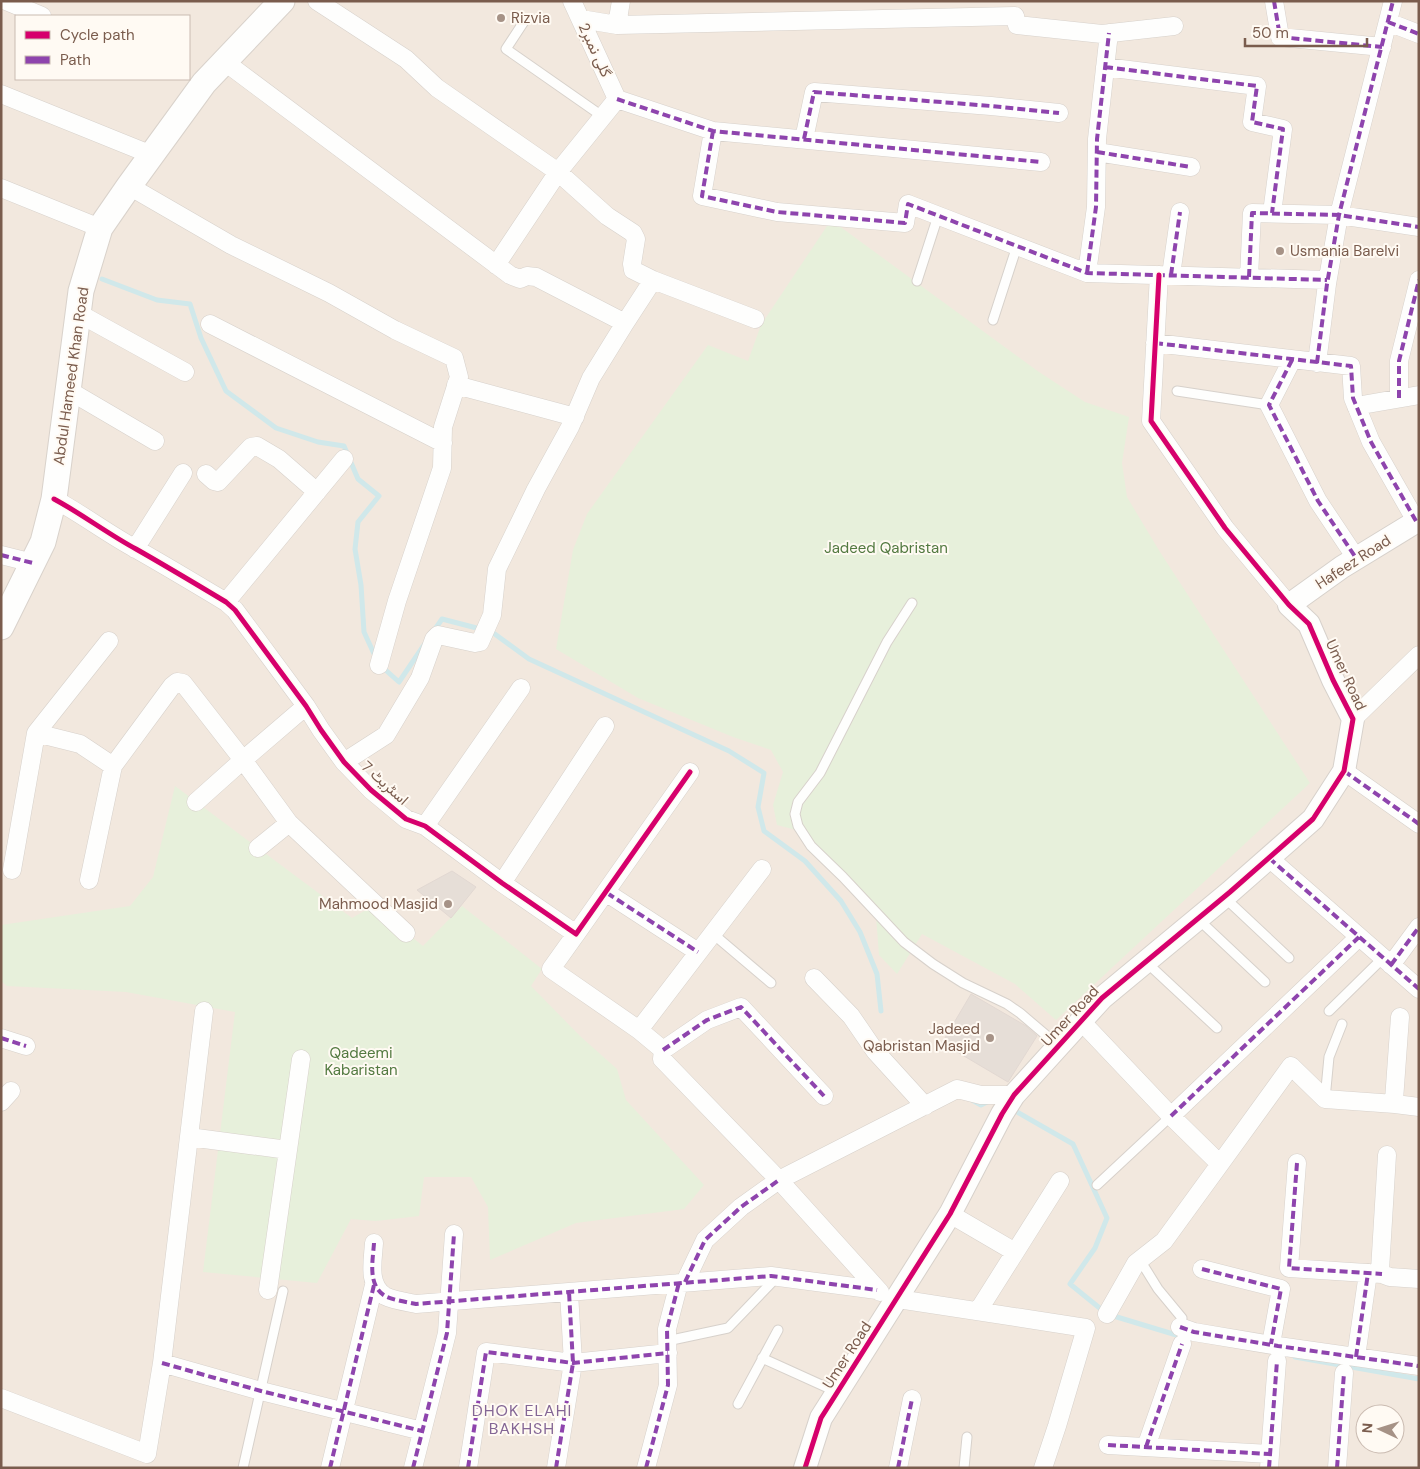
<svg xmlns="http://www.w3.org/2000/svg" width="1420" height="1469" viewBox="0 0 1420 1469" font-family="'DM Sans',Vazirmatn,sans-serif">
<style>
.residential{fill:#f2e8de;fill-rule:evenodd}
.green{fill:#e7f0db}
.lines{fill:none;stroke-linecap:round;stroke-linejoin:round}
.stream{stroke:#d0e8ea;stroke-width:5}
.building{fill:#e6ded7;stroke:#e2d8d2}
.service-casing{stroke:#d7d1cb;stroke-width:11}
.minor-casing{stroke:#d7d1cb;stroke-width:19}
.tertiary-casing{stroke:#d7d1cb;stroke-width:24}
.secondary-casing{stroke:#d9d2cb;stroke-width:27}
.service{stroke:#fefefd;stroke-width:9}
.minor{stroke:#fefefd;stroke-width:18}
.tertiary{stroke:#fefefd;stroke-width:22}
.secondary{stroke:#fefefd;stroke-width:25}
.quiet{stroke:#8e44ad;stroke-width:4;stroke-dasharray:8 4;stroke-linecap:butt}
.cycleway-casing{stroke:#fffaf3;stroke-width:8}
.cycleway{stroke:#d6006c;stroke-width:5}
.poi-dot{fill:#a69286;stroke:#fffaf3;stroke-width:2}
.labels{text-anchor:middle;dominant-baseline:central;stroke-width:4;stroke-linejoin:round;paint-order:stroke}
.poi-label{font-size:15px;fill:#7a5c4d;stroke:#fffaf3;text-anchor:start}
.street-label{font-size:15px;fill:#7a5c4d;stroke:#fffaf3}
.park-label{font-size:15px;fill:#537a41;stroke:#fffaf3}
.neighbourhood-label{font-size:16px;letter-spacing:1px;fill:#846695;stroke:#fffaf3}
</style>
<rect width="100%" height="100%" fill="#f9f5f0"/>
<path class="residential" d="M1,1H1419V1468H1ZM16,16H189V79H16ZM1365,1414H1395V1444H1365Z"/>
<path class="green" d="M831,220L1039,372L1085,402L1129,417L1122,463L1127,497L1160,552L1310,783L1056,1020L1015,984L922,934L897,974L879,955L876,916L804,832L777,825L773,805L783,772L771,750L733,737L638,698L556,649L573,550L587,514L708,345L748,361L761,325Z
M175,786L352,918L373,906L423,946L462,906L542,969L531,986L580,1036L617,1069L626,1100L704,1185L684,1209L576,1223L490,1260L488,1207L471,1177H424L419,1216L376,1221L351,1219L317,1283L203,1272L235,1012L126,992L7,986L1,981V925L130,906L153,877Z"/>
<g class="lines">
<path class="stream" d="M102,279L157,300L190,304L201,338L226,391L276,428L318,442L344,446L358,479L379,496L358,522L355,549L361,585L364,632L375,656
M433,632L442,619L492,632L529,659L729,751L764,773L758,807L764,831L805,861L841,901L860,932L877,974L881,1011
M381,666L399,682L424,645
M972,1100L981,1105L989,1101
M1012,1109L1073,1144L1107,1218L1095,1248L1070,1284L1107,1314L1183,1337
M1295,1357L1419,1379"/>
</g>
<path class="building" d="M452,871L476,887L451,918L417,890Z
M971,994L1026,1026L1037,1036L1008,1082L942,1043Z"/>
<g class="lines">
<g class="service-casing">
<path id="service" d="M525,20L506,49L602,116
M917,281L938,216
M993,320L1017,246
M1177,391L1269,405
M912,603L887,642L820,773L798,802L795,814L798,826L811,846L843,877L904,942L933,964L963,983L1007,1004L1020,1013L1047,1036L1057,1047
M1224,897L1289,958
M1198,919L1265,982
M712,933L771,983
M1146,962L1217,1028
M1329,1011L1383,958
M1325,1099L1329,1057L1342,1024
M1097,1185L1171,1116
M1140,1260L1158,1289L1182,1318L1180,1327
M667,1341L728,1328L777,1277
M762,1358L837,1392
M738,1404L778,1330
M243,1468L283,1291
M964,1468L967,1437"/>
</g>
<g class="minor-casing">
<path id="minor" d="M6,1L42,16
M317,1L406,59L437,88L558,172L607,216L633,233L636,239L632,264L633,270L653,280L755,319
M572,1L617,99
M1274,1L1280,37L1382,47
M581,19L617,25L1015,16L1017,25L1102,34L1174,26
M1388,22L1419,34
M617,25L621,1
M225,62L510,275L520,279L527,276L536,277L625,323
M1105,67L1257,86L1252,122L1283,129L1272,213
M1,94L152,155
M617,99L713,131L1041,162
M713,131L702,196L777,212L905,223L908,204L1087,273L1327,280
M804,139L814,92L991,106L1059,113
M1097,152L1191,167
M129,186L231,245L329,293L395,330L454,358L459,377L443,427L442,468L397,601L379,665
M1,188L100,228
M496,265L558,172L617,99
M1087,273L1096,207L1097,139L1109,33
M1159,275L1151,421L1225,528L1289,605
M1171,275L1180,212
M1249,277L1252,213L1339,215L1419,227
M78,313L185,372
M210,324L443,443
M1155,343L1351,366L1353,398L1371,442L1416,521
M1292,360L1269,405L1318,501L1356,558
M1317,363L1327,284L1339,215L1393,1
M456,385L575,417
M68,390L155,441
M1399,398V361L1419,280
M1356,406L1419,395
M206,474L214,481L218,482L251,447L257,446L279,459L317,492
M54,499C82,514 108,534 136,549C166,566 196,584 226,602L235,610L306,706L321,730L344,762L371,790L406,819L425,826L502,883L576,934L690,772
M135,549L183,473
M1,555L33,563
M226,602L344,459
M109,641L36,733L80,744L113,766L172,686L177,682L183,683L243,760L196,802
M306,706L243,760L289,823L406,933
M1353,719L1419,655
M344,762L386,735L420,678L434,639L438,635L475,643L480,642L492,615L497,569L536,489L570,427L591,378L625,323L653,280
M1344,771L1419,824
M425,826L521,688
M258,848L289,823
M1269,858L1419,989
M12,870L36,733
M89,880L113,766
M502,883L605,726
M607,893L698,952
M576,934L551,969L639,1030L663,1050L662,1059L779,1180L880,1292
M1391,965L1419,927
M814,978L851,1016L875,1051L925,1106
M1400,1017L1394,1100L1395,1104L1419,1107
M1081,1021L1171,1116L1220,1164L1164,1241L1136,1263L1107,1314
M639,1030L762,869
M1,1038L26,1046
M663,1050L707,1020L741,1007L824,1096
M1,1102L11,1091
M1171,1116L1359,937
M189,1137L288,1150
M1387,1155L1380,1270L1382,1274L1390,1277L1419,1279
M1297,1163L1289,1268L1382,1274
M1220,1164L1291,1066L1325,1099L1395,1104
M950,1214L1015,1252
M374,1243C373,1260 367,1285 385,1296C393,1300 406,1302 416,1304L771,1276L877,1290
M1202,1269L1281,1289L1271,1344
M685,1282L705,1240L741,1207L779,1180L957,1089L981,1095H1014
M268,1290L301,1059
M898,1299L1086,1328L1057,1426L1043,1468
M978,1311L1060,1181
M1180,1327L1194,1332L1278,1346L1419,1366
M1356,1357L1368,1273
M162,1363L261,1391L422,1431
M1,1398L147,1454L162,1363L204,1011
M1108,1445L1270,1454
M1146,1447L1182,1344
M330,1468L374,1285
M413,1468L447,1333L454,1234
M468,1468L486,1352L573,1363L668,1353
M556,1468L573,1363L569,1292
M646,1468L668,1385L667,1329L679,1283
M898,1468L912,1399
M1269,1468L1277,1361
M1337,1468L1344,1373"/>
</g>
<g class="tertiary-casing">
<path id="tertiary" d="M805,1468L821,1418L950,1214L1002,1114L1014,1095L1102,998L1230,892L1313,819L1344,771L1353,719L1333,680L1309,624L1289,605L1342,567L1419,520"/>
</g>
<g class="secondary-casing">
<path id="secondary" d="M1,627L43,542L54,499L81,291L100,228L129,186L204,83L282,1"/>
</g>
<use href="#service" class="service"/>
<use href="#minor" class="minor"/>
<use href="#tertiary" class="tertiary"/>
<use href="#secondary" class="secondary"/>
<path class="quiet" d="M1274,1L1280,37L1382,47
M1388,22L1419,34
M1105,67L1257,86L1252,122L1283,129L1272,213
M617,99L713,131L1041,162
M713,131L702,196L777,212L905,223L908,204L1087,273L1327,280
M804,139L814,92L991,106L1059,113
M1097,152L1191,167
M1087,273L1096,207L1097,139L1109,33
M1171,275L1180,212
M1249,277L1252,213L1339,215L1419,227
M1155,343L1351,366L1353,398L1371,442L1416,521
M1292,360L1269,405L1318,501L1356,558
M1317,363L1327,284L1339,215L1393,1
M1399,398V361L1419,280
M1,555L33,563
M1344,771L1419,824
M1269,858L1419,989
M607,893L698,952
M1391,965L1419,927
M1,1038L26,1046
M663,1050L707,1020L741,1007L824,1096
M1171,1116L1359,937
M1297,1163L1289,1268L1382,1274
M374,1243C373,1260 367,1285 385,1296C393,1300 406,1302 416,1304L771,1276L877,1290
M1202,1269L1281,1289L1271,1344
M685,1282L705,1240L741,1207L779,1180
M1180,1327L1194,1332L1278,1346L1419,1366
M1356,1357L1368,1273
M162,1363L261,1391L422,1431
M1108,1445L1270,1454
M1146,1447L1182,1344
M330,1468L374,1285
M413,1468L447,1333L454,1234
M468,1468L486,1352L573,1363L668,1353
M556,1468L573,1363L569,1292
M646,1468L668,1385L667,1329L679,1283
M898,1468L912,1399
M1269,1468L1277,1361
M1337,1468L1344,1373"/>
<g class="cycleway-casing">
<path id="cycleway" d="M54,499C82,514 108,534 136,549C166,566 196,584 226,602L235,610L306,706L321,730L344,762L371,790L406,819L425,826L502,883L576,934L690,772
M805,1468L821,1418L950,1214L1002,1114L1014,1095L1102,998L1230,892L1313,819L1344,771L1353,719L1333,680L1309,624L1289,605L1225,528L1151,421L1159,275"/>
</g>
<use href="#cycleway" class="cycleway"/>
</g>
<g class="poi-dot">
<circle cx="501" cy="18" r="5"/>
<circle cx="1280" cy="251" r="5"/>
<circle cx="448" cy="904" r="5"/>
<circle cx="990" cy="1038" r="5"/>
</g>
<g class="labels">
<g class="poi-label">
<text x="511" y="18">Rizvia</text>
<text x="1290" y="251">Usmania Barelvi</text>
<text x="438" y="904" text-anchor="end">Mahmood Masjid</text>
<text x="980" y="1029" text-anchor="end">Jadeed<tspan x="980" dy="17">Qabristan Masjid</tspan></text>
</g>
<g class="street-label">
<text transform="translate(595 50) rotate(65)">گلی نمبر2</text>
<text transform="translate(71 376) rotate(-82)">Abdul Hameed Khan Road</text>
<text transform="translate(1353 562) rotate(-33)">Hafeez Road</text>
<text transform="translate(1346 675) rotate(65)">Umer Road</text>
<text transform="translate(385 783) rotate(42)">اسٹریٹ 7</text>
<text transform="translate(1070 1016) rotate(-47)">Umer Road</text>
<text transform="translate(847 1355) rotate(-57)">Umer Road</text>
</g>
<g class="park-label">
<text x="886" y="548">Jadeed Qabristan</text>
<text x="361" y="1053">Qadeemi<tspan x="361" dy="17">Kabaristan</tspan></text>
</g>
<g class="neighbourhood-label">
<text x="522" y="1410">DHOK ELAHI<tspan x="522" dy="18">BAKHSH</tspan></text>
</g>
</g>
<rect width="1420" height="1469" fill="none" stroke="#7a5c4d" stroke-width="5"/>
<rect x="15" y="15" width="175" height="65" fill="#fffaf3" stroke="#cabbb1"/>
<rect x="25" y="31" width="25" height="8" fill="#d6006c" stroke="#cabbb1"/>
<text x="60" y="40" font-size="15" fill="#7a5c4d">Cycle path</text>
<rect x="25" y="56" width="25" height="8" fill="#8e44ad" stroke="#cabbb1"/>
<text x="60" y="65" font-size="15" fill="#7a5c4d">Path</text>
<g transform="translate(1380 1429) rotate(274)"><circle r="24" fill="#fffaf3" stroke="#cabbb1"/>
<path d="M0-4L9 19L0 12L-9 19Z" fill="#a69286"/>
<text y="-8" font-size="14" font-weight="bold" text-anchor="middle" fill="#7a5c4d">N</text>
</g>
<path d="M1245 38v8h122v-8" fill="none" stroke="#7a5c4d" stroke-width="2.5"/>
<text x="1252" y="38" font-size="15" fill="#7a5c4d" stroke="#fffaf3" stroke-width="4" paint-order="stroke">50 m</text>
</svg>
